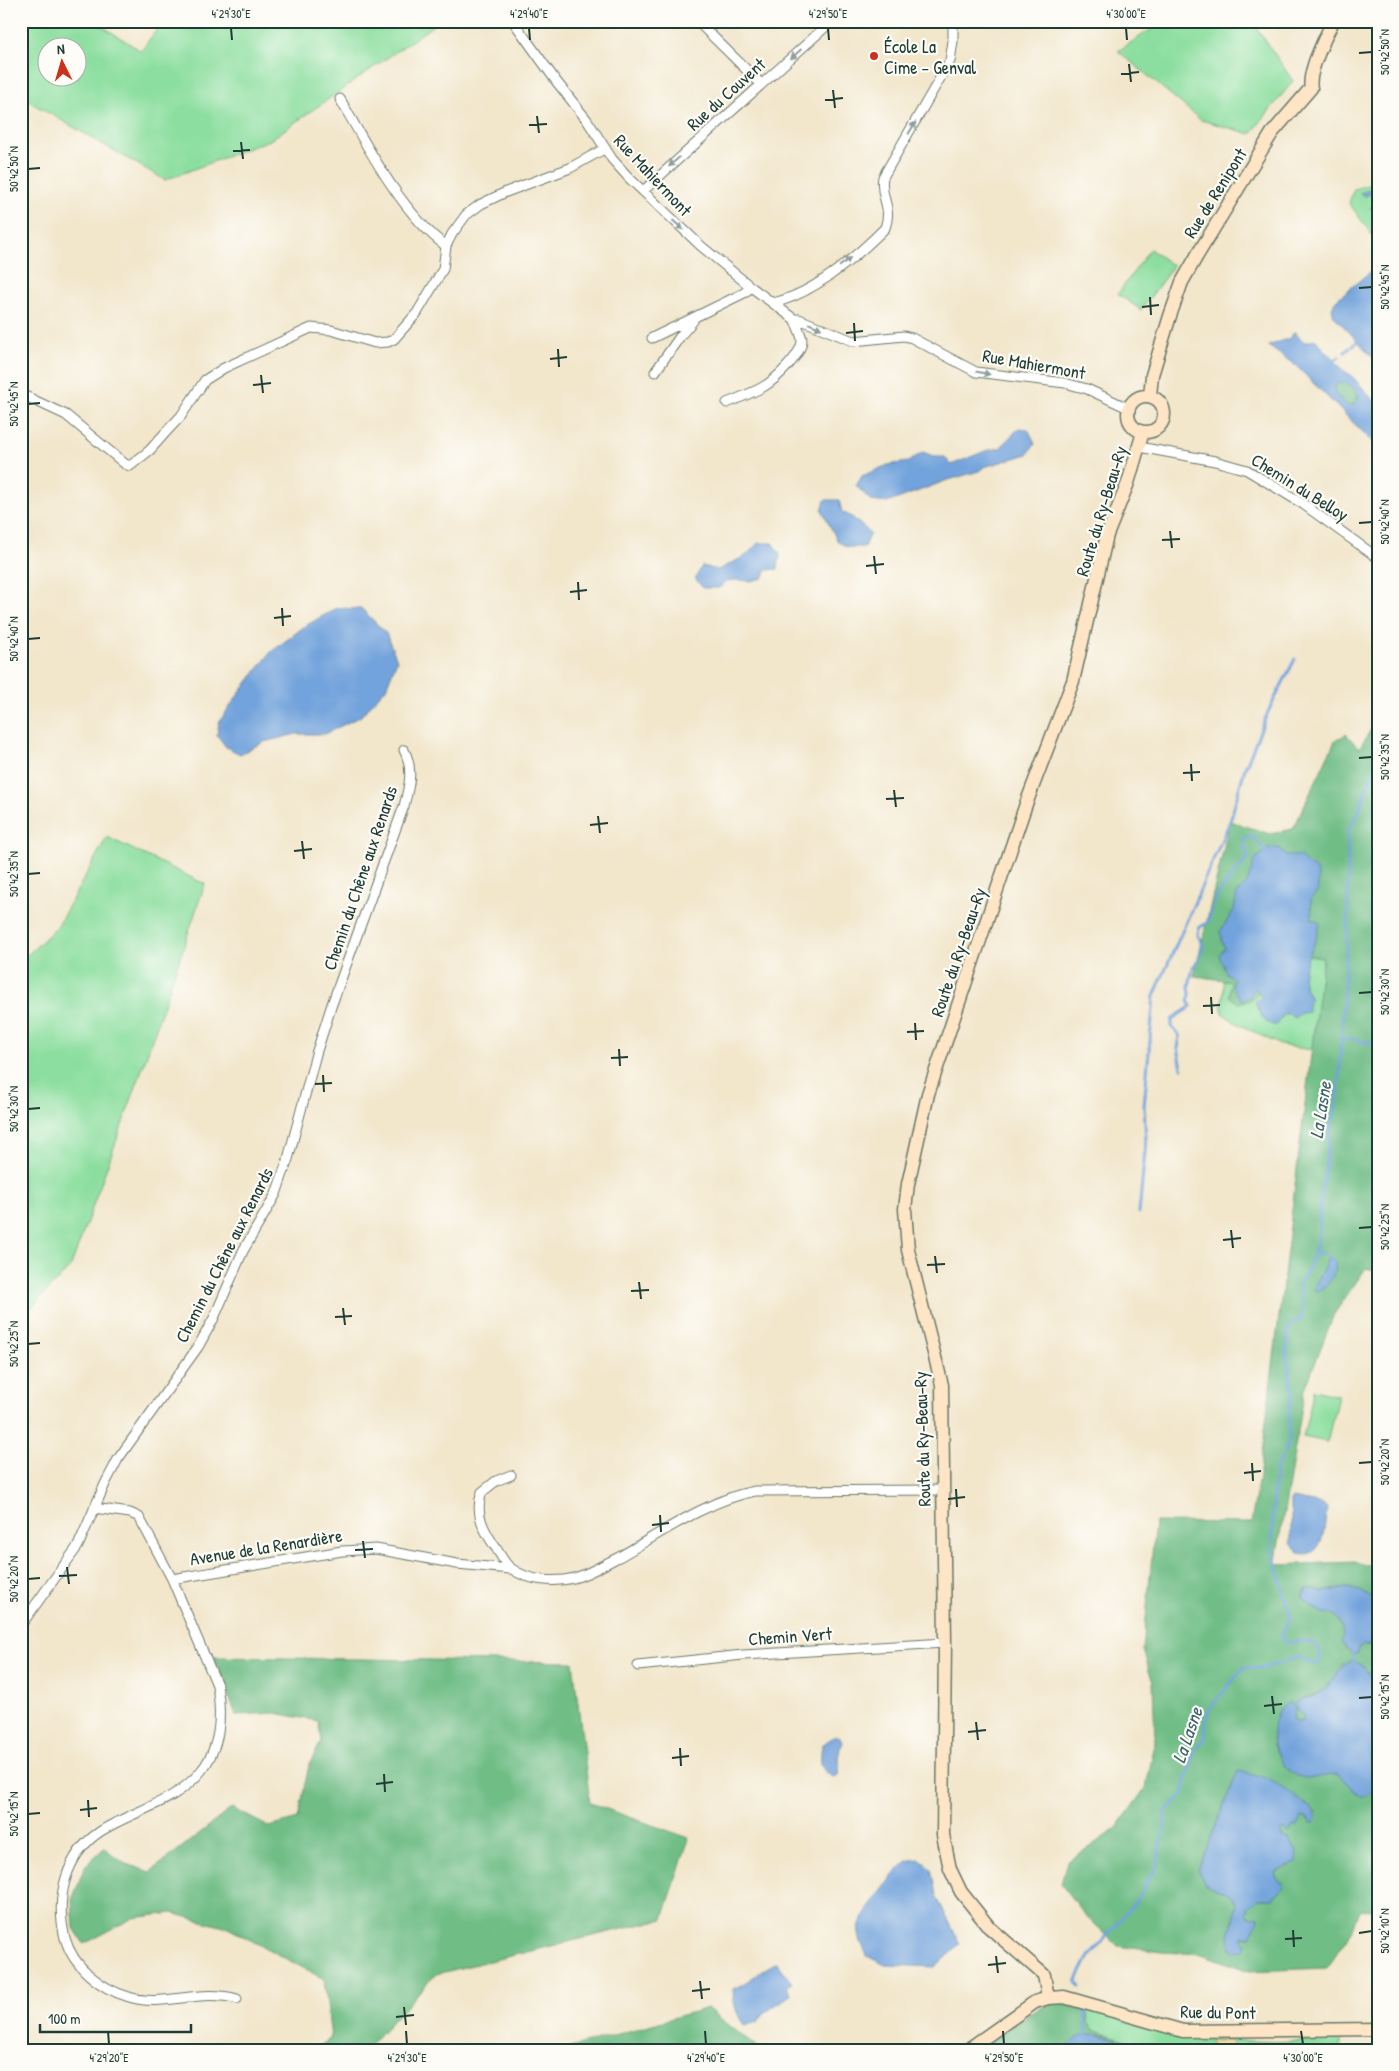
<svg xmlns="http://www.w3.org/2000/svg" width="1399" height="2071" viewBox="0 0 1399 2071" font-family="'Patrick Hand',sans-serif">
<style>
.green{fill:#8bde9f;stroke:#558e6a;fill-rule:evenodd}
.forest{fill:#70bd86;stroke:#487d5d;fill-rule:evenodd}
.sand{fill:#eeda9e;stroke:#868c69}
.water{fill:#72a3dc;stroke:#487088;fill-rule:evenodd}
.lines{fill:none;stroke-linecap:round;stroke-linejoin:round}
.stream{stroke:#72a3dc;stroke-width:3}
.street-casing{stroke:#697869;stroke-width:11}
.secondary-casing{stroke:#697869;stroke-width:15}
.street{stroke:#fff;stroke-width:9}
.secondary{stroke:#fde5c5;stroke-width:12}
.oneway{fill:#8f9e9a}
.ticks{fill:none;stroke:#1f3d34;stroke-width:2}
.poi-dot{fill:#c8321e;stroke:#fdfcf7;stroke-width:2}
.labels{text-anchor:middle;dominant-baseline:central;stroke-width:4.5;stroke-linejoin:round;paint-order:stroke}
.poi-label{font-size:18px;fill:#1f3d34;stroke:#fdfcf7;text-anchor:start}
.street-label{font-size:18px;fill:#1f3d34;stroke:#fdfcf7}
.water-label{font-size:19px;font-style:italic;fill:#3c616f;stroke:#fdfcf7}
.neatline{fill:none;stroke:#1f3d34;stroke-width:2}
.ticks-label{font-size:12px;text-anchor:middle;fill:#1f3d34}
</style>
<rect width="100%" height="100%" fill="#fdfcf7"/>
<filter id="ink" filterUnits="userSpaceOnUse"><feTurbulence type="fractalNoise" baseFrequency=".02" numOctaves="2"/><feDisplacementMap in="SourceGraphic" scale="10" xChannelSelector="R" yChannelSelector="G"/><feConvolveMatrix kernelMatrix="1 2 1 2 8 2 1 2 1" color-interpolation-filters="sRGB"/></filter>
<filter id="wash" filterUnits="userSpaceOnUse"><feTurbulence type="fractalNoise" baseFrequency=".0096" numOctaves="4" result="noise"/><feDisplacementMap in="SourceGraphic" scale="20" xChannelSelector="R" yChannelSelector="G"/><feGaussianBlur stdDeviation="1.12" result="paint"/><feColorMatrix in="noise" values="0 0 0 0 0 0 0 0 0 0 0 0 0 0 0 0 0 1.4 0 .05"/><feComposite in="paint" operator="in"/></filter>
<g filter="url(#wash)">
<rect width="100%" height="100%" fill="#f2e6cb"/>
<path class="green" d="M21,21H101L99,24L141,51L163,21H431L434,25L270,140L165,180L21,97ZM48,48H78V78H48Z
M1164,21H1252L1293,81L1251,134L1201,120L1118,51Z
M1378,182V187L1361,193L1365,196L1373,193L1376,195C1373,209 1378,223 1378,238L1375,239L1349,203L1354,189Z
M1150,249L1173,266L1141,310L1118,294Z
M107,837L205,884L138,1081L71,1266L21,1318V961L57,927Z
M1308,955L1323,957L1312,1050L1280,1045L1236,1023L1222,1013V1004L1224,990L1223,980L1231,981L1251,1000L1259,992L1262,997L1257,1007L1267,1023L1280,1020C1286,1011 1291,1013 1301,1013L1308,1005L1302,973Z
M1314,1390L1338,1396L1327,1442L1303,1437Z
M1084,2008L1174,2033L1173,2037L1275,2042L1341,2038V2050H1057Z"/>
<path class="forest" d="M1345,382L1352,386L1358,394L1357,403L1348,406L1334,393L1336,384Z
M1378,719V1272L1366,1268L1334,1314L1305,1389L1275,1565L1355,1562L1378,1568V1604C1367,1587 1340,1587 1323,1592L1316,1589H1306L1303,1593L1305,1602C1311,1604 1314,1607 1319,1611C1322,1613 1327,1612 1330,1614C1340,1619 1346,1632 1341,1642L1347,1651L1358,1648L1363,1645L1369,1647L1378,1635V1693L1369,1674L1344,1664C1330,1683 1326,1694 1302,1698L1296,1706L1297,1711L1304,1716L1302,1722H1295L1288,1703L1310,1777L1338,1774L1353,1790L1368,1796L1377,1788V1783L1369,1757L1378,1735V1907L1359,1911L1348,1938L1327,1968L1249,1971L1202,1954L1162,1952L1118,1946L1082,1912L1061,1884L1067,1862L1116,1829L1146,1787L1155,1742L1153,1683L1143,1650L1155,1522L1251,1523L1260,1471L1323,957L1299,954L1251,1000L1238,1003L1229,996L1231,981L1194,976L1230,821L1270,834L1293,829L1335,741L1346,734L1359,748ZM1329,1257L1336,1269L1324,1289H1314ZM1238,1771L1306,1804L1316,1813L1309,1821L1301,1817L1287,1832L1283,1829L1281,1831L1282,1838L1289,1839L1297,1852L1275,1873L1278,1881L1283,1887L1273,1899L1259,1900L1247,1906L1246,1913L1248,1917H1259L1250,1936H1242V1940L1229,1936L1237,1903L1231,1895L1198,1870Z
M214,1657L573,1662L590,1803L689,1838L663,1919L436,1974L365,2050H314L331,2038L324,1979L228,1928L172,1913L133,1918L84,1944L74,1928L72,1900L85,1866L104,1848L124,1863L150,1872L232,1808L269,1827L298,1819L309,1765L321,1742L318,1721L275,1713L236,1715Z
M1051,2003L1079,2006L1087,2009L1088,2023L1093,2030L1155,2050C1146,2050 1142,2046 1133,2043C1107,2034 1085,2027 1064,2050H978L1027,2015Z
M707,2008L761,2050H564Z"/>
<path class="sand" d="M1211,2040L1232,2041V2045L1254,2050H1210Z"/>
<path class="water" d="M1378,187V223L1376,218L1373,215L1375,210L1370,208L1374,205L1376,195L1373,193L1365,196L1360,193Z
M1378,265V363L1334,316L1332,308L1335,301Z
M1294,332H1295L1302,341L1308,342L1315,339L1346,373L1350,374L1378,405V447L1295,365L1268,346L1290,338ZM1340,383C1356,382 1368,404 1348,406L1334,393L1336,384Z
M1019,428L1028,429L1035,443L1028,454L984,467L979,471L945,481L887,503L871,501L856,486L862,476L888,465L908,462L923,452L936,457H945L951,465L985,451L1000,448Z
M825,500H839L842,512L852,517L870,533L864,547H848L838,542L822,510Z
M758,543H772L780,554L778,569L767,570L763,578L751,581L737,580L727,581L719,588H703L695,579L702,566L718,570L747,555Z
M337,608L362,609L386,633L397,660L386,688L361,716L325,734H296L264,742L240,754L226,747L217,735L219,722L240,692L271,652L305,626Z
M1270,848H1280L1285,856H1300L1304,861L1316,870L1318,875V891L1311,899L1312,919L1319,922L1320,925L1312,950L1310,951C1305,968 1298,980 1310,996V1000L1308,1002V1012L1301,1013L1294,1018L1287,1013L1284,1014L1276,1025C1265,1026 1259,1012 1255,1002L1262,997L1256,989H1254L1250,997L1241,1000L1232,986L1234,979L1226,973L1219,955L1225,948L1221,940L1222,938L1220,932L1234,910L1237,893L1247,883L1255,859Z
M1329,1257L1335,1260C1338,1269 1328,1291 1317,1291L1314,1289C1318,1278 1324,1268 1329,1257Z
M1293,1498L1323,1504L1327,1508C1324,1526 1325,1560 1298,1553L1291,1543V1501Z
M1348,1588C1368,1593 1378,1595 1378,1617C1378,1630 1378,1632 1371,1643L1372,1646L1363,1645L1358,1648V1653L1352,1655L1341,1642C1346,1633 1340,1617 1330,1614C1328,1613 1325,1614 1322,1613C1316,1610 1312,1605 1305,1602L1303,1597L1306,1589H1316L1323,1592Z
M1353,1661L1362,1665L1369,1674L1378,1693V1735L1370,1757L1377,1783V1788L1364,1797L1353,1790L1338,1774C1327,1775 1311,1780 1300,1777C1270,1766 1262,1715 1290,1702L1294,1709L1293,1719L1295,1722H1302L1304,1716L1297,1711L1295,1702C1303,1697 1314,1698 1321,1692C1334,1683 1337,1667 1353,1661Z
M839,1736L842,1742C837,1753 841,1763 838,1775L834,1777C818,1771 820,1759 822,1745L833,1737Z
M1238,1771C1247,1773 1256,1775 1265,1778C1278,1783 1313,1806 1317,1818L1315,1823L1310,1824L1309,1820L1301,1817L1298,1825L1292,1827L1289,1833L1283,1829L1281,1831L1282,1838L1289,1839L1297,1852L1296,1863L1275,1873L1278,1881L1282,1883L1283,1887L1273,1899L1259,1900L1248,1906L1246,1913L1249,1917H1259C1258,1925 1253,1929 1250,1936H1242V1940L1247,1944L1245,1950L1237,1952L1231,1948L1229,1936L1237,1903L1231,1895L1205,1884L1198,1870Z
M919,1859L931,1868L936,1895L960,1944L935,1967L885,1965L867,1956C864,1948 857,1936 859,1927C863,1913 896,1868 908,1861C910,1860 916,1859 919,1859Z
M777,1962L792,1983L787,1987L792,1994L763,2014L758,2022L744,2025C736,2014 733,2002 733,1989C749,1982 761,1970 777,1962Z
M1094,2034L1135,2043L1146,2050H1064C1073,2040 1080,2034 1094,2034Z"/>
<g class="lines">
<path class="stream" d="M1353,345L1357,342
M1345,352L1350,347
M1335,361L1339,357
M1342,1039C1346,1039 1351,1038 1355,1039C1367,1042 1366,1047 1378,1037
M1182,1068L1178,1048L1180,1036L1172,1027V1020C1178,1013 1187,1011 1191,1006L1188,1001L1190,995L1189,986L1193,967L1200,958L1203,945L1198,935L1199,928L1208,922L1217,895L1248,857L1243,842L1245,837H1253L1266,851
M1139,1213L1146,1141L1144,1106L1154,996L1230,821L1245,768L1268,712L1295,659
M1315,1251L1329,1257
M1284,1453L1289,1439V1408L1293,1394L1287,1358L1288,1330L1291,1324L1301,1319L1303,1307L1299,1283L1308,1270L1319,1236L1320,1207L1329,1138L1338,1099L1348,916V830L1359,811L1367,787L1378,763
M1352,1655L1353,1661
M1080,1987L1076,1982L1087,1960L1139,1897L1158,1863L1166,1811L1182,1796L1195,1749L1205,1739L1206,1719L1210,1708L1244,1667C1265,1672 1281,1661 1300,1657L1312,1664H1318L1320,1660L1319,1650L1315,1644L1305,1641L1286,1643L1282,1639L1281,1635L1291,1618L1272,1550L1274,1482L1276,1467L1282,1458
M1085,2009L1086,2037"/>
</g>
</g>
<g filter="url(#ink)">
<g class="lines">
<g class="street-casing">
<path id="street" d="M513,21L556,81L587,120L612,159L629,178L701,246L751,287L794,319H799L853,341L904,336L912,338L976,372L1065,383L1087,389L1128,408
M697,21L761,84
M340,99C367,146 402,214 446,246
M643,191L832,21
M773,303C813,294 856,257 885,228C893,206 879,197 883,177L950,61L953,41V21
M652,338L744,293L751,287
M655,372L681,335L693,321
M21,394L66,415L125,464L130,466L150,450L166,432L181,416L205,380L224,368L311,328L331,330L375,343L388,342L394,339L417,313L443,269L446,246L452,234L466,215L481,204L506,192L570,168L604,149
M727,403C739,398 752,393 763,387C775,380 802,355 802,340C801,333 797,325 794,319
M1139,447L1215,461L1247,470L1303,504L1378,558
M511,1475L496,1481L482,1492C474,1513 484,1531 496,1548C500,1554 505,1565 512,1569C529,1581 555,1583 574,1578C590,1574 604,1564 619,1557C661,1533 708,1500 755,1491L942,1490
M94,1508L130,1513L139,1517L172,1579L342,1551L376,1549L457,1564L510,1569
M172,1579L217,1685C222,1715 221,1747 201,1771C175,1803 134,1810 101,1831C65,1854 55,1899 65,1938C73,1967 101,1989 129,1997C163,2008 200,1988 237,1999
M21,1625L78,1546L105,1484L118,1459L198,1347L214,1318L243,1251L276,1194L288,1159L316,1054L332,1004L404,806C409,787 414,769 404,750
M638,1666L743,1655L945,1643"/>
</g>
<g class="secondary-casing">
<path id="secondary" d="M1128 414a18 18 0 1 1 36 0a18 18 0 1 1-36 0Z
M1150,396L1152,375L1170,316L1182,282L1198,254L1272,133L1311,88C1307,72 1326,36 1333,21
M1048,1998L1044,1975L989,1927L961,1892L950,1869L943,1835L945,1643L942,1385L908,1250L905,1209L908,1184L928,1094L1026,804L1073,681L1107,535L1128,483L1143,432
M967,2050L1035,2002L1048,1998L1064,1997L1183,2031L1378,2029"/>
</g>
<use href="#street" class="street"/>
<use href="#secondary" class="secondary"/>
</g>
<defs><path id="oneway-solid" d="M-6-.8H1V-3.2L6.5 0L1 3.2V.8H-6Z" transform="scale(1.25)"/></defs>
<g class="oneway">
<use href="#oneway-solid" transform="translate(796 54) rotate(138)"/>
<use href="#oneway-solid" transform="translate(912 128) rotate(-59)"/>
<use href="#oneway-solid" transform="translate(674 162) rotate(138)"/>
<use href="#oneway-solid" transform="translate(678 225) rotate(42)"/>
<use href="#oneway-solid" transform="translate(845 262) rotate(-38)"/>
<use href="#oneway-solid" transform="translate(815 326) rotate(23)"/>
<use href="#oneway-solid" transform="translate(983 373) rotate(12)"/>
</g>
</g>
<path class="ticks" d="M231,28L232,40M529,28L530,40M828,28L829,40M1126,28L1127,40M1359,53L1372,52M1129,64L1131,82M1121,74L1139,72M833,90L835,108M825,100L843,98M537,116L539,133M529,125L547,124M241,142L243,159M233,151L250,150M28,169L40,168M1359,288L1372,287M1150,297L1151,315M1142,307L1159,305M854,323L855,341M846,333L863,331M558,349L559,367M550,359L567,357M261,375L263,393M253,385L271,383M28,404L40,403M1359,523L1372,522M1170,531L1172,548M1162,540L1180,539M874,556L876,574M866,566L884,564M578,582L579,600M570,592L587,590M282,608L283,626M274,618L291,616M28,639L40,638M1359,758L1372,757M1191,764L1192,781M1183,773L1200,772M894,790L896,807M886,799L904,798M598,816L600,833M590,825L608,823M302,841L304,859M294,851L312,849M28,874L40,873M1359,993L1372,992M1211,997L1212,1014M1203,1006L1220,1005M915,1023L916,1040M907,1032L924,1031M619,1049L620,1066M611,1058L628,1057M323,1075L324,1092M315,1084L332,1083M28,1109L40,1108M1359,1228L1372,1227M1231,1230L1233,1248M1223,1240L1241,1238M935,1256L937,1273M927,1265L945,1264M639,1282L641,1299M631,1291L649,1290M343,1308L345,1325M335,1317L352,1316M28,1344L40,1343M1252,1463L1253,1481M1359,1463L1372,1462M1244,1473L1261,1471M956,1489L957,1507M948,1499L965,1497M660,1515L661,1532M652,1525L669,1523M363,1541L365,1558M355,1550L373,1549M67,1567L69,1584M59,1576L77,1575M28,1579L40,1578M1272,1696L1274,1714M1359,1698L1372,1697M1264,1706L1282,1704M976,1722L978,1740M968,1732L986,1730M680,1748L681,1766M672,1758L689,1756M384,1774L385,1792M376,1784L393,1782M88,1800L89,1817M80,1810L97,1808M28,1814L40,1813M1293,1930L1294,1947M1359,1933L1372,1931M1285,1939L1302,1938M996,1956L998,1973M988,1965L1006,1963M700,1981L702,1999M692,1991L710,1989M404,2007L406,2025M396,2017L414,2015M108,2031L109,2044M406,2031L407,2044M705,2031L706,2044M1003,2031L1004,2044M1301,2031L1303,2044"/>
<circle class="poi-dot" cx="874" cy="56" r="5"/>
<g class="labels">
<g class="poi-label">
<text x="884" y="46">École La<tspan x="884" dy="21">Cime – Genval</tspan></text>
</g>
<g class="street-label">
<text transform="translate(726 94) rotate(-42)">Rue du Couvent</text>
<text transform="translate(653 175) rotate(47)">Rue Mahiermont</text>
<text transform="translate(1215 193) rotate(-58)">Rue de Renipont</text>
<text transform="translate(1034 364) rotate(10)">Rue Mahiermont</text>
<text transform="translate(1300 487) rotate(32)">Chemin du Belloy</text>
<text transform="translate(1101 511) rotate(-73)">Route du Ry-Beau-Ry</text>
<text transform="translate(360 878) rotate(-71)">Chemin du Chêne aux Renards</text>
<text transform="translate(958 952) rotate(-71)">Route du Ry-Beau-Ry</text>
<text transform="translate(224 1255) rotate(-63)">Chemin du Chêne aux Renards</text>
<text transform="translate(922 1439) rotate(-92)">Route du Ry-Beau-Ry</text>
<text transform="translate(266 1547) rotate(-9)">Avenue de la Renardière</text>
<text transform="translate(790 1636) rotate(-4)">Chemin Vert</text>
<text transform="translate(1218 2012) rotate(1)">Rue du Pont</text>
</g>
<g class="water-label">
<text transform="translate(1320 1110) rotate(-81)">La Lasne</text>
<text transform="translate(1187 1735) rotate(-71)">La Lasne</text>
</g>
</g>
<rect width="1399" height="2071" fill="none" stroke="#fdfcf7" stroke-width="55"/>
<g transform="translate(62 62) rotate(355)"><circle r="24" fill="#fdfcf7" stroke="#a4b0a9"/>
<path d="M0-4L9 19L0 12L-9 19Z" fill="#c8321e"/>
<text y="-8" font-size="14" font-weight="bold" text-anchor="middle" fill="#1f3d34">N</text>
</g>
<path d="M40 2024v8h151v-8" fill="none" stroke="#1f3d34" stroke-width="2.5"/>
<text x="48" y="2024" font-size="15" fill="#1f3d34" stroke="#fdfcf7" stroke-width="4" paint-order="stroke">100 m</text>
<rect x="28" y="28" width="1344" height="2016" class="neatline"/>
<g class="ticks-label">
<text x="231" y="18">4°29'30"E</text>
<text x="529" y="18">4°29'40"E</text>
<text x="828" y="18">4°29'50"E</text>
<text x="1126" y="18">4°30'00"E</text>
<text transform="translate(1385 52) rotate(-90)" y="4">50°42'50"N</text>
<text transform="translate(14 169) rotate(-90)" y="4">50°42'50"N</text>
<text transform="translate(1385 287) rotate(-90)" y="4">50°42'45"N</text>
<text transform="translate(14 404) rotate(-90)" y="4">50°42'45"N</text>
<text transform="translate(1385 522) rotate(-90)" y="4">50°42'40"N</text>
<text transform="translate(14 639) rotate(-90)" y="4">50°42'40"N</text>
<text transform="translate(1385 757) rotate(-90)" y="4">50°42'35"N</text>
<text transform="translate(14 874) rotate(-90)" y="4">50°42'35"N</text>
<text transform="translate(1385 992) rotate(-90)" y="4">50°42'30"N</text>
<text transform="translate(14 1109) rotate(-90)" y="4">50°42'30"N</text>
<text transform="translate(1385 1227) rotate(-90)" y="4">50°42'25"N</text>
<text transform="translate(14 1344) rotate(-90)" y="4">50°42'25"N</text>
<text transform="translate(1385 1462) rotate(-90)" y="4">50°42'20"N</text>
<text transform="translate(14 1579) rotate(-90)" y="4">50°42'20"N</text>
<text transform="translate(1385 1697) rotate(-90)" y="4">50°42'15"N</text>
<text transform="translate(14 1814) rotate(-90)" y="4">50°42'15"N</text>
<text transform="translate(1385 1931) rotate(-90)" y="4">50°42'10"N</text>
<text x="109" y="2062">4°29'20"E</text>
<text x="407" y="2062">4°29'30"E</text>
<text x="706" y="2062">4°29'40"E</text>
<text x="1004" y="2062">4°29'50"E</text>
<text x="1303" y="2062">4°30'00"E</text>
</g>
</svg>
